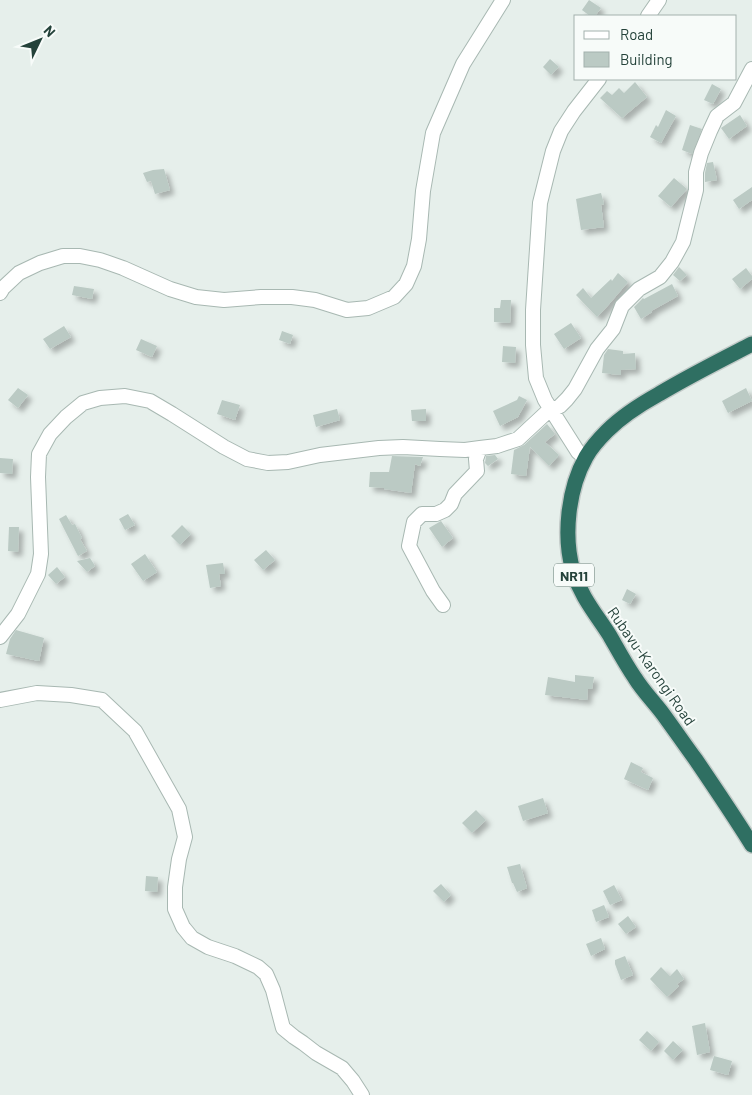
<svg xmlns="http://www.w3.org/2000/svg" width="752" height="1095" viewBox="0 0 752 1095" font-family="Barlow,sans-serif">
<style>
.building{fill:#bbcac4;filter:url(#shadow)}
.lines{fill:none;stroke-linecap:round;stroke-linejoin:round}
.street-casing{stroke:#a8b8b2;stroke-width:16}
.highway-casing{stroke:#c2cac8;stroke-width:18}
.street{stroke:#fff;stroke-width:14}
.highway{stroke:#2f6f62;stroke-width:15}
.labels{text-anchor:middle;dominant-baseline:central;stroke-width:4;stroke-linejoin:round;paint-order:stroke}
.shield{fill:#f7fbf9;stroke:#637a73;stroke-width:1}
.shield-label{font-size:14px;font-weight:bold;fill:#24423a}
.street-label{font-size:15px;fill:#24423a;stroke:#f7fbf9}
</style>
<defs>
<filter id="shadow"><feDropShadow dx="4.5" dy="4.5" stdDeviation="2.5" flood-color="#0004"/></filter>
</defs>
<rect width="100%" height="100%" fill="#e6efeb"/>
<path class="building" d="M589,0L601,8L595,16H590L582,10Z
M550,59L559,67L551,75L543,67Z
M635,82L647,97L622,118L600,98L607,91L612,95L619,88L624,93Z
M712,84L721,89L713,104L704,100Z
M666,110L676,116L661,143L650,137L656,125L658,127Z
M740,115L747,126L729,139L721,128Z
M690,125L702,129L692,154L682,150Z
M713,162L717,180L705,182V173L707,163Z
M164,169L170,190L155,194L151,181L147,182L143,173L153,170Z
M674,178L687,189L671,207L658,196Z
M752,187V200L739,209L733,200Z
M601,193L604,204L601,205L604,227L581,230L576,199Z
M679,267L687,275L680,281L673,275Z
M746,268L752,276V279L740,289L732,279Z
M618,273L628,282L604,310L597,317L576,295L583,288L591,298L611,279L612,281Z
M672,284L678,296L651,311L652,312L641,319L634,307L643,298L644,299Z
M74,286L94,289L92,299L72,295Z
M501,300H511L510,323L494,322V308H500Z
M571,323L581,338L564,349L554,334Z
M64,326L71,337L50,349L43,339Z
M282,331L293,335L290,344L279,340Z
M141,339L157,346L152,357L136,350Z
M503,346L516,347L515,363L502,362Z
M608,349L623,351V354L635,353L636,369L621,370V375L602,373L604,355Z
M18,388L28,395L18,408L8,400Z
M746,388L752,401L728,413L722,401Z
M519,396L527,400L518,417L500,426L493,411L517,400Z
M222,400L240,405L235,420L217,414Z
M337,409L340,420L316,427L313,415Z
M426,409V421H412L411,410Z
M547,424L555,434L545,442L559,455L549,466L530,447L526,476L511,474L514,450L524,445Z
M495,455L498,459L488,466L485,463L486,456Z
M392,456L423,457L420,466L415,464L411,493L384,489V488L369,487L370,472H389Z
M0,458L13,459L12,474L0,473Z
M128,514L135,525L125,530L119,519Z
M66,515L72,525L75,524L82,538L80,539L87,551L78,556L59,519Z
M441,521L453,538L442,547L429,528Z
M182,525L191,534L180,545L171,536Z
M9,527H19L18,552L8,551Z
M266,550L275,560L263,570L254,560Z
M145,554L157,572L143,581L131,564Z
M90,558L95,566L87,572L77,561Z
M223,563L225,574H219L221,586L210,588L206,565Z
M57,567L65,577L56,584L48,575Z
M627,589L636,594L630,604L622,600Z
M16,630L44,638L39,661L6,654L10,639Z
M575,675L594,677L592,689H588L587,700L545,695L548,677L575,682Z
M631,762L643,768L641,772L653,778L648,790L624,779Z
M543,798L548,813L523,821L518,806Z
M476,810L486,820L472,833L462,823Z
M520,864L527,888L517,892L513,883H512L507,867Z
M146,876L158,877L157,892L145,891Z
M441,884L451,895L444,902L433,891Z
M614,885L622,900L610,905L603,891Z
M604,905L609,917L596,922L592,910Z
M628,916L636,927L626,934L618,924Z
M601,938L605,949L591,956L586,944Z
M625,956L633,975L621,980L615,964V960Z
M661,967L670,976L677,969L684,979L677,984L679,986L667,997L650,979Z
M705,1023L710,1052L697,1055L692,1026Z
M647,1031L659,1042L651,1051L639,1040Z
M673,1041L683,1050L673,1060L664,1051Z
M714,1056L732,1061L728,1075L710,1070Z"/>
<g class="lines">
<g class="street-casing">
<path id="street" d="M648,16L659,0
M0,293L3,288L19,273L40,263L63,256H80L100,260L123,268L170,289L196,297L224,300L261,297H292L315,300L347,310L368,308L394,297L406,284L414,266L419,239L423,191L433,133L463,64L503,0
M585,458L578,452L545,400L536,378L533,345V310L540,203L553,151L561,131L574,111L599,79
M443,605L433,591L409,546L414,522L422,514H436L445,510L451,504L455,494L477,471L476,459L480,448
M0,637L18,614L38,574L41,554L38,477L39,454L50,434L66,417L83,403L100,398L125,396L150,401L172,414L224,447L247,459L268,463L288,462L320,455L379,448L403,447L440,449L465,450L480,448L497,446L518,439L546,413L560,406L567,399L575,389L597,349L613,329L622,306L639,289L660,277L672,262L683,242L696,190V172L701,153L710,131L717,116L734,103L752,69
M0,700L37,693L71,695L102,700L135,731L179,809L185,837L179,859L175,887V909L183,927L192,938L208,947L235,956L258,967L266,974L273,990L283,1028L294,1037L303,1043L316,1053L342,1068L353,1081L362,1095"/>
</g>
<g class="highway-casing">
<path id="highway" d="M752,344C721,360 689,376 659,394C641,404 622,416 607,431C599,439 591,448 586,457C568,489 563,536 573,571C581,597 596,614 610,636C618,650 626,665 635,678C643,691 654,702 663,714C674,729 685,745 696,760C715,788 734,816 752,845"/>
</g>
<use href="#street" class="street"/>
<use href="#highway" class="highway"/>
</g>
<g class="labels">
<rect class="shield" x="554" y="563.5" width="40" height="23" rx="4"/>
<g class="shield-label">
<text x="574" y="575">NR11</text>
</g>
<g class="street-label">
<text transform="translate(652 666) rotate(55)">Rubavu-Karongi Road</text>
</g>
</g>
<rect x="574" y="15" width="162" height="65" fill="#f7fbf9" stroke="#a3b1ad"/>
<rect x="584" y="31" width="25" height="8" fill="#ffffff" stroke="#a3b1ad"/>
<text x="620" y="40" font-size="15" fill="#24423a">Road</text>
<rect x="584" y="52" width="25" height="15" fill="#bbcac4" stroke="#a3b1ad"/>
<text x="620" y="65" font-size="15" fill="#24423a">Building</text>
<g transform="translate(40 40) rotate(47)" stroke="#f7fbf9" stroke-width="4" paint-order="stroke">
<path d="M0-4L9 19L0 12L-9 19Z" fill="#24423a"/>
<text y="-8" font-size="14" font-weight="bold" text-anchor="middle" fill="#24423a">N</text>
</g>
</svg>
